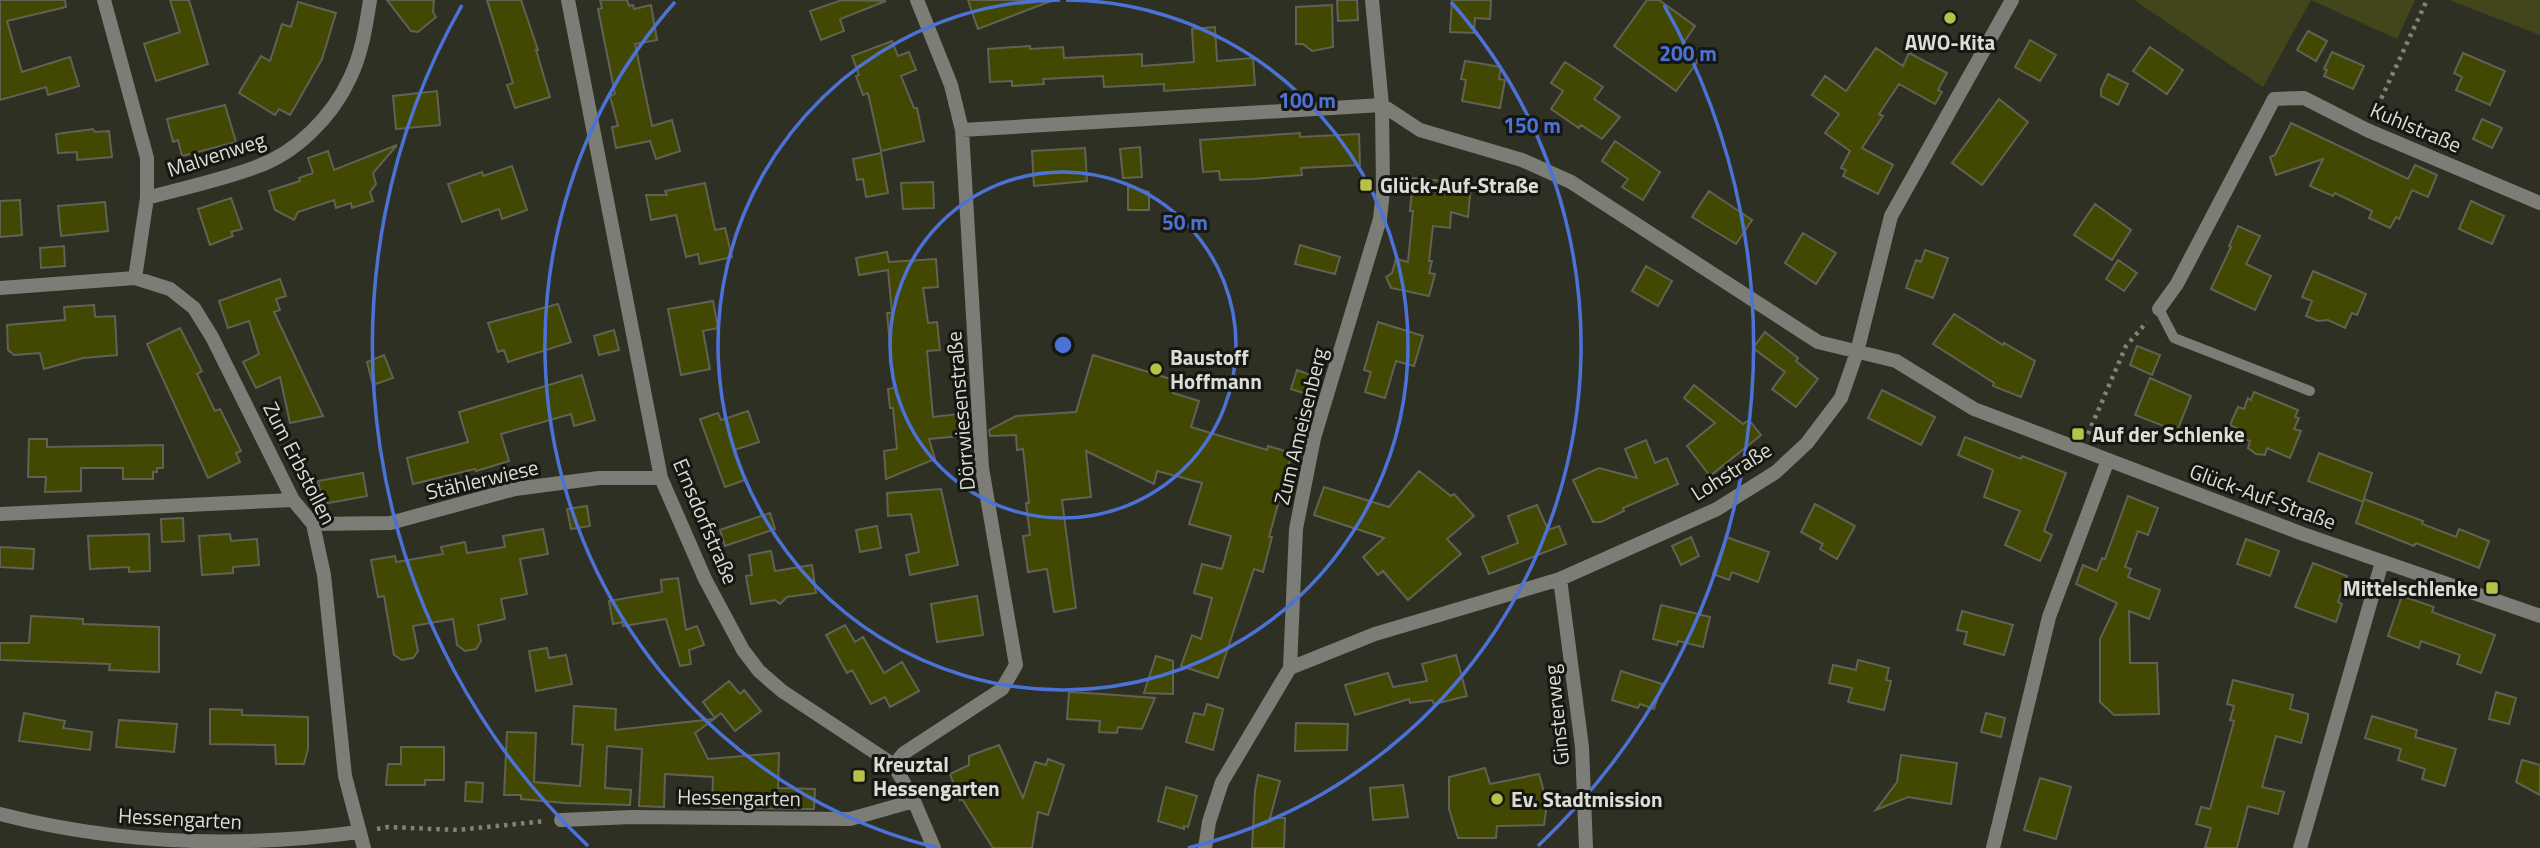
<svg xmlns="http://www.w3.org/2000/svg" width="2540" height="848" viewBox="0 0 2540 848" font-family="'Titillium Web',sans-serif">
<style>
.green{fill:#42461a}
.building{fill:#424702;stroke:#606254;stroke-width:2}
.lines{fill:none;stroke-linecap:round;stroke-linejoin:round}
.path{stroke:#818378;stroke-width:4.5;stroke-dasharray:3.5 5;stroke-linecap:butt}
.service{stroke:#7c7d76;stroke-width:10}
.minor{stroke:#7c7d76;stroke-width:14}
.ring{fill:none;stroke:#4d72d7;stroke-width:3.5}
.poi-dot{fill:#b6c148;stroke:#161712;stroke-width:2.5}
.labels{text-anchor:middle;dominant-baseline:central;stroke-width:6;stroke-linejoin:round;paint-order:stroke}
.poi-label{font-size:21px;font-weight:bold;fill:#dcded5;stroke:#161712;text-anchor:start}
.street-label{font-size:21px;fill:#dcded5;stroke:#161712}
.centre{fill:#4d72d7;stroke:#161712;stroke-width:3.5}
.ring-label{font-size:21px;text-anchor:middle;font-weight:bold;fill:#4d72d7;stroke:#161712;stroke-width:6;stroke-linejoin:round;paint-order:stroke}
</style>
<rect width="100%" height="100%" fill="#2e3023"/>
<path class="green" d="M2134,0H2415L2397,39L2311,0L2263,87Z
M2449,0H2540V35Z"/>
<path class="building" d="M0,0H65L66,7L7,21L22,72L70,57L79,86L48,95L46,87L0,100Z
M170,0H189L208,64L156,81L144,44L180,32Z
M387,0H434L433,12L436,17L418,32L411,31Z
M487,0H521L538,50H536L550,97L515,108L507,85L513,83Z
M600,0H627L629,6L633,5L634,9L651,5L657,40L635,44L652,126L672,120L680,151L656,159L650,141L616,148L612,127L618,126L610,96L615,94L598,9L602,8Z
M842,0L886,1L840,19L844,31L821,40L810,11Z
M968,0H1050L1051,1L978,29Z
M1337,0H1357L1358,20L1338,21Z
M1452,0H1491L1490,19L1475,18L1474,33L1450,32Z
M1647,0H1659L1695,26L1680,48L1698,61L1676,91L1614,46Z
M298,2L336,13L322,59L297,103L290,115L279,109L275,115L239,93L261,56L270,61L282,24L291,27Z
M1332,5L1333,47L1312,51L1303,44H1296V7Z
M1215,27L1217,61L1253,58L1255,85L1164,91V84L1104,87L1103,76L1043,79L1044,84L1012,86V81L990,82L988,49L1030,46V49L1063,47L1064,58L1142,54V66L1194,62L1192,29Z
M2308,31L2327,41L2316,61L2297,50Z
M2030,40L2056,55L2040,81L2015,67Z
M892,41L898,56L909,52L916,70L901,76L914,108H917L924,141L881,151L868,93L863,95L856,76L859,75L852,56Z
M2150,47L2183,70L2167,94L2133,71Z
M1876,48L1903,66L1909,53L1947,73L1938,90L1942,92L1935,104L1899,84L1879,114L1883,116L1862,148L1893,165L1878,194L1843,176L1846,170L1841,168L1850,151L1825,133L1839,114L1812,95L1825,76L1846,91Z
M2332,52L2364,66L2353,89L2324,76L2327,70L2324,69Z
M2463,53L2505,71L2490,105L2456,90L2462,77L2454,73Z
M1465,61L1501,67L1499,79L1505,80L1500,108L1462,101L1466,80L1461,79Z
M1565,62L1603,87L1594,99L1620,117L1602,139L1581,125L1579,128L1551,109L1563,91L1551,83Z
M2108,74L2128,84L2118,105L2101,96V89Z
M437,91L440,125L396,129L393,96Z
M1999,99L2028,122L1982,185L1952,163Z
M225,105L236,142L182,156L178,140L173,142L167,119Z
M2482,119L2502,128L2492,148L2473,139Z
M2291,123L2408,179L2415,165L2437,175L2428,197L2412,190L2399,219L2396,217L2390,228L2369,218L2372,211L2335,193L2333,196L2310,186L2323,159L2276,175L2270,157L2275,155Z
M93,129L95,132L109,131L112,157L77,160V152L58,153L56,134Z
M1300,133V137L1359,134L1360,165L1301,168L1302,175L1253,179L1220,180L1219,171L1203,172L1200,140Z
M1615,141L1660,172L1643,200L1622,187L1628,179L1602,161Z
M397,145L373,173L376,184L370,192L373,201L352,208L351,203L336,208L334,200L298,212L294,220L275,210L269,191L300,181L299,178L313,173L308,158L328,151L334,170Z
M1140,147L1142,177L1123,178L1120,149Z
M1085,148L1087,181L1034,186L1032,151Z
M881,153L888,193L866,197L863,179L857,180L853,159Z
M512,166L527,210L502,219L499,209L462,222L448,184L482,172L483,176Z
M1413,178L1471,184L1468,217L1451,212L1450,228L1433,226L1429,261H1432L1429,273L1435,274L1429,296L1391,288L1386,277L1392,273L1396,259L1408,262L1413,211H1410Z
M933,182L934,208L903,209L901,183Z
M705,183L715,230L725,228L732,257L700,264L698,254L686,257L676,215L651,220L646,195H667L665,191Z
M1128,186L1149,192V210H1128Z
M1709,191L1752,220L1736,244L1692,217Z
M231,198L242,229L231,232L233,236L210,245L198,209Z
M20,200L22,235L0,237V201Z
M2471,201L2504,216L2492,244L2459,229Z
M105,202L108,231L61,236L58,206Z
M2095,204L2131,230L2112,260L2074,235Z
M2238,226L2260,236L2246,264L2271,276L2255,310L2211,289L2231,247L2229,246Z
M1803,233L1836,253L1816,284L1785,263Z
M1300,245L1340,257L1335,274L1295,264Z
M64,246L65,266L41,268L40,248Z
M1925,250L1948,258L1933,298L1906,288L1916,260L1921,262Z
M887,252L889,262L936,259L938,287L923,288L928,323L937,322L940,350L927,351L933,417L958,414L960,436L929,439L935,459L886,479L884,451L897,449L893,408H890L888,389L894,388L887,313H892L888,270L859,275L856,258Z
M2118,260L2137,273L2124,291L2106,279Z
M1646,266L1672,281L1658,306L1632,291Z
M2313,271L2366,294L2357,315L2352,313L2345,328L2328,320L2318,321L2306,316L2312,301L2302,297Z
M280,279L286,296L276,299L280,310L274,312L323,416L290,423L280,377L256,388L243,362L259,354L249,321L228,328L219,301Z
M713,301L718,328L703,331L710,369L681,375L668,309Z
M558,304L571,342L508,362L504,350L498,352L488,323Z
M94,305L95,317L115,316L117,355L83,358L44,369L40,353L14,355L8,350L7,325L65,320L64,307Z
M1954,314L2003,345L2004,343L2035,361L2021,397L1993,386L1994,383L1933,344Z
M1378,322L1423,336L1414,366L1396,361L1385,398L1365,392L1371,372L1364,370Z
M180,328L202,371L197,374L215,411L220,409L241,451L236,453L240,462L208,478L147,344Z
M614,330L619,350L599,355L594,336Z
M1765,332L1798,358L1796,361L1818,379L1796,407L1772,389L1785,372L1753,348Z
M2137,346L2160,355L2152,375L2130,365Z
M384,355L393,378L373,385L367,362Z
M1093,355L1177,381L1173,393L1199,401L1191,427L1267,450L1268,446L1292,453L1269,537H1272L1263,572L1254,569L1218,678L1181,666L1192,635L1201,639L1212,598L1194,593L1202,564L1222,569L1231,536L1189,524L1202,483L1157,471L1154,484L1086,451L1091,497L1062,500L1076,608L1054,612L1047,569L1028,572L1023,536L1030,535L1026,503H1029L1023,449L1017,450L1016,435L990,436L989,430L1016,416L1076,412Z
M1297,370L1316,377L1310,395L1291,389Z
M582,375L595,420L574,426L571,414L501,434L509,461L476,471L475,469L413,484L407,458L468,442L459,412Z
M2150,378L2191,396L2177,431L2135,415Z
M1694,385L1743,424L1749,420L1761,435L1710,476L1687,446L1715,423L1684,398Z
M1882,390L1935,417L1921,445L1868,418Z
M2254,392L2298,410L2295,417L2299,418L2294,429L2301,431L2290,458L2267,448L2265,455L2256,454L2248,448L2250,441L2236,436L2239,429L2230,425L2238,407L2244,409L2248,398L2251,400Z
M748,411L759,442L734,450L745,480L725,487L700,419L718,413L721,420Z
M1965,437L2021,459L2022,456L2066,473L2044,531L2052,535L2040,561L2005,545L2020,511L1984,497L1993,470L1958,455Z
M29,439H47V447L163,445V468H157V472H153V479H123V468H81V491L45,492L46,477H28Z
M1646,440L1655,463L1667,458L1678,484L1623,508L1624,511L1601,522H1593L1573,480L1599,468L1637,478L1625,449Z
M2319,453L2372,473L2363,502L2308,481Z
M1419,471L1451,496L1454,494L1474,516L1447,539L1461,554L1408,600L1383,571L1378,575L1363,557L1384,538L1314,515L1324,487L1389,507Z
M363,473L367,496L323,504L318,481Z
M941,489L958,565L910,575L906,555L919,552L911,514L888,516L887,493Z
M2128,496L2158,508L2148,535L2138,531L2125,567L2131,569L2128,577L2160,590L2149,619L2129,611L2130,663H2157L2159,714L2114,715L2100,702V639L2117,603L2076,584L2083,565L2097,571L2102,558L2105,559Z
M2364,499L2423,521L2422,524L2456,537L2459,529L2489,541L2479,568L2416,543L2414,546L2356,523Z
M1815,504L1855,526L1837,559L1820,549L1823,544L1801,532Z
M1537,505L1548,530L1559,526L1566,544L1489,574L1482,557L1518,543L1508,516Z
M587,506L590,526L571,529L567,509Z
M770,513L775,529L725,546L720,530Z
M183,518L184,541L162,542L161,519Z
M877,526L881,548L860,552L856,530Z
M543,529L548,554L520,559L527,594L501,599L505,619L478,625L481,641L476,649L465,651L457,645L453,619L413,626L418,651L413,658L402,660L394,655L384,596L378,597L371,560L395,556L396,562L443,554L441,547L465,542L467,553L505,547L503,536Z
M149,534L150,571L129,572V567L90,569L88,536Z
M230,534L231,541L257,539L259,565L233,567V573L202,575L199,536Z
M1691,537L1699,556L1681,565L1672,546Z
M1726,537L1769,552L1758,582L1732,572L1729,580L1713,574Z
M2246,539L2279,551L2270,576L2237,564Z
M0,547L34,549L33,569L0,567Z
M771,551L775,571L812,565L816,593L787,597L780,604L775,600L751,604L746,576L752,575L749,555Z
M2313,563L2347,576L2338,602L2342,604L2336,622L2295,607Z
M678,578L686,630L697,626L704,645L689,650L691,664L680,666L666,619L623,626L622,622L613,624L609,601L662,592L661,580Z
M977,596L983,635L937,642L931,604Z
M2402,596L2434,607L2432,612L2495,635L2481,673L2457,664L2460,655L2421,641L2419,648L2388,636Z
M1661,605L1710,617L1703,647L1678,641L1677,645L1653,639Z
M1962,611L2013,625L2004,655L1964,644L1967,632L1957,630Z
M31,616L83,619V624L159,627V672L109,670L110,664L0,660V643H29Z
M845,625L855,642L863,637L884,673L902,662L919,691L890,707L885,697L871,704L852,670L847,673L826,635Z
M547,648L549,658L566,655L572,684L536,691L529,651Z
M1456,655L1467,696L1434,704L1432,700L1410,703L1409,699L1355,715L1345,685L1388,673L1393,687L1427,681L1422,664Z
M1156,656L1173,661V694L1144,693Z
M1858,660L1889,668L1886,680L1891,681L1884,710L1848,702L1852,688L1829,683L1833,665L1856,670Z
M1621,671L1662,684L1654,709L1640,704L1638,708L1612,700Z
M2233,680L2293,695L2290,709L2308,714V718L2301,743L2276,736L2262,787L2284,792L2278,814L2248,806L2237,848H2205L2211,828L2196,824L2201,807L2210,809L2234,721L2230,720L2234,706L2227,704Z
M729,681L740,694L744,690L761,711L735,731L721,713L715,718L703,702Z
M1069,692L1102,694L1155,698L1142,729L1118,727L1117,733L1099,732L1100,721L1067,719Z
M2496,692L2516,698L2509,724L2489,719Z
M1207,704L1223,709L1213,750L1186,742L1194,713L1204,715Z
M574,706L616,709L615,730L714,719L695,733L708,759L779,753L778,788L815,789L814,809L712,808L713,777L665,774L664,807L639,806L642,749L607,746L605,788L631,790L630,805L565,803L521,799V795H504L507,732L536,733L534,782L580,786L583,745L572,744Z
M210,709L242,710V715L308,717V749L304,764H276L275,745L210,744Z
M24,713L65,721L63,728L92,732L90,750L19,741Z
M1986,713L2005,718L2001,737L1981,732Z
M2372,716L2417,730L2415,737L2456,749L2445,786L2422,779L2425,769L2398,760L2401,749L2365,738Z
M119,720L177,724L174,752L116,747Z
M1296,723L1348,724L1347,750L1295,751Z
M999,745L1023,798L1035,762L1046,765L1048,759L1064,765L1048,815L1038,812L1032,848H993L962,799L960,800L950,774L969,765V756Z
M401,747H444V780H425V785H386L388,764H401Z
M1901,755L1957,763L1951,804L1908,797L1876,810L1897,782Z
M2522,760L2540,765V795L2516,782Z
M1485,768L1490,784L1539,774L1547,803L1544,825L1497,826L1496,838H1458L1449,809V777Z
M1258,775L1280,781L1270,818H1285L1284,848H1252L1255,791Z
M2040,778L2071,787L2056,839L2024,830Z
M466,782L483,783L482,802L465,801Z
M1403,785L1408,817L1373,820L1370,788Z
M1166,787L1197,796L1188,827L1184,826V829L1158,821Z"/>
<g class="lines">
<path class="path" d="M2374,114L2427,0
M2088,434L2126,346L2147,322
M377,829L388,827L457,830L546,821"/>
<path class="service" d="M2159,309L2174,338L2310,391"/>
<path class="minor" d="M104,0L147,158V198L135,278
M568,0L661,478L705,579L743,650L759,671L782,691L894,765L914,801L934,848
M962,130L1382,105L1420,130L1522,160L1571,182L1818,342L1896,361L1974,409L2303,534L2540,616
M147,198C183,188 221,180 256,167C296,153 332,117 350,78C362,53 366,26 370,0
M0,288L135,278L170,289L194,308L212,337L293,500L313,524L324,575L345,776L364,848
M2159,309L2177,284L2274,99L2304,98L2367,130L2540,203
M0,514L293,500
M313,524L390,523L515,489L599,478H661
M1560,579L1582,747L1586,848
M1290,668L1375,634L1560,579L1717,509L1776,472L1807,443L1841,398L1857,352L1891,216L2012,0
M894,765L904,753L1002,689L1016,665L982,468L962,130L951,85L917,0
M0,814C117,844 240,848 359,832
M561,820L632,817L850,819L914,801
M1205,848L1209,822L1222,782L1290,668L1296,529L1314,438L1380,219L1383,191L1382,105L1372,0
M1993,848L2049,617L2108,460
M2300,848L2382,562"/>
</g>
<g class="ring">
<circle cx="1063" cy="345" r="173"/>
<path d="M1066 0A345 345 0 1 1 1060 0"/>
<path d="M938 848A518 518 0 0 1 675 2M1451 2A518 518 0 0 1 1188 848"/>
<path d="M588 846A690 690 0 0 1 462 5M1664 5A690 690 0 0 1 1538 846"/>
</g>
<g class="poi-dot">
<circle cx="1950" cy="18" r="7"/>
<rect x="1359" y="178" width="14" height="14" rx="3.5"/>
<circle cx="1156" cy="369" r="7"/>
<rect x="2071" y="427" width="14" height="14" rx="3.5"/>
<rect x="2485" y="581" width="14" height="14" rx="3.5"/>
<rect x="852" y="769" width="14" height="14" rx="3.5"/>
<circle cx="1497" cy="799" r="7"/>
</g>
<g class="labels">
<g class="poi-label">
<text x="1950" y="42" text-anchor="middle">AWO-Kita</text>
<text x="1380" y="185">Glück-Auf-Straße</text>
<text x="1170" y="357">Baustoff<tspan x="1170" dy="24">Hoffmann</tspan></text>
<text x="2092" y="434">Auf der Schlenke</text>
<text x="2478" y="588" text-anchor="end">Mittelschlenke</text>
<text x="873" y="764">Kreuztal<tspan x="873" dy="24">Hessengarten</tspan></text>
<text x="1511" y="799">Ev. Stadtmission</text>
</g>
<g class="street-label">
<text transform="translate(2416 127) rotate(23)">Kuhlstraße</text>
<text transform="translate(216 154) rotate(-18)">Malvenweg</text>
<text transform="translate(960 411) rotate(-95)">Dörrwiesenstraße</text>
<text transform="translate(1300 426) rotate(-76)">Zum Ameisenberg</text>
<text transform="translate(300 463) rotate(63)">Zum Erbstollen</text>
<text transform="translate(1731 471) rotate(-32)">Lohstraße</text>
<text transform="translate(482 479) rotate(-13)">Stählerwiese</text>
<text transform="translate(2263 496) rotate(20)">Glück-Auf-Straße</text>
<text transform="translate(706 521) rotate(67)">Ernsdorfstraße</text>
<text transform="translate(1556 715) rotate(-96)">Ginsterweg</text>
<text transform="translate(739 797) rotate(1)">Hessengarten</text>
<text transform="translate(180 818) rotate(3)">Hessengarten</text>
</g>
</g>
<circle cx="1063" cy="345" r="10" class="centre"/>
<g class="ring-label">
<text x="1688" y="61">200 m</text>
<text x="1307" y="108">100 m</text>
<text x="1532" y="133">150 m</text>
<text x="1185" y="230">50 m</text>
</g>
</svg>
